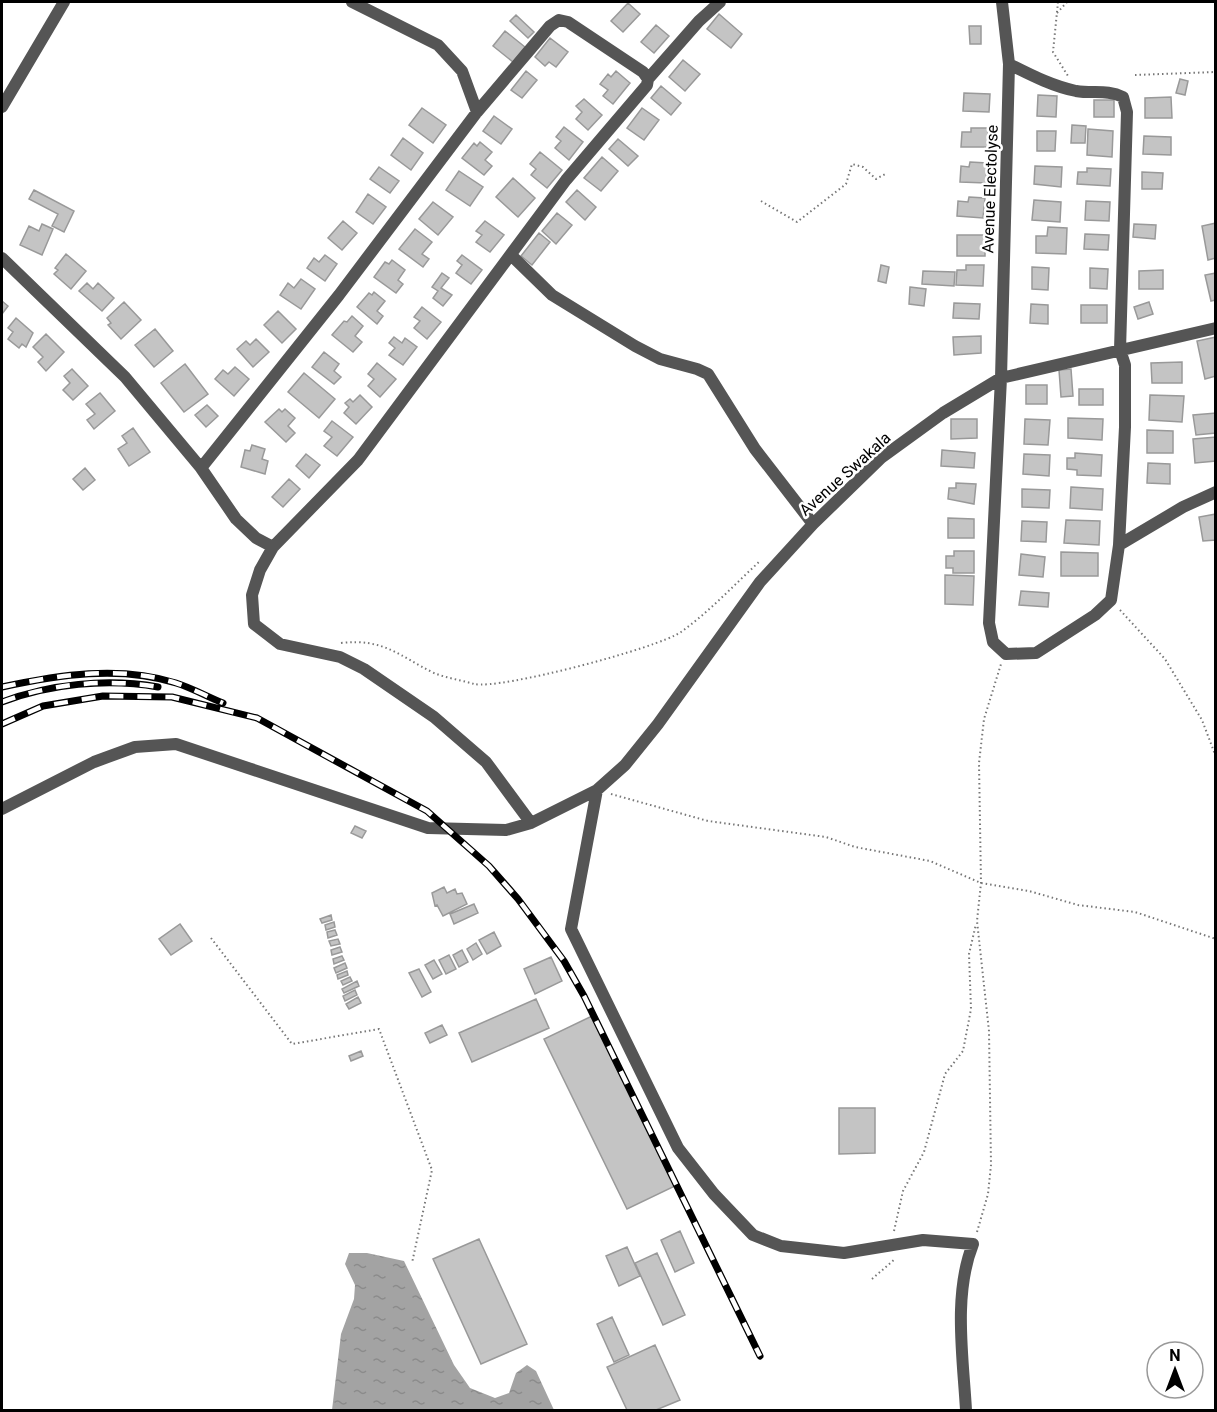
<svg xmlns="http://www.w3.org/2000/svg" width="1217" height="1412" viewBox="0 0 1217 1412" font-family="Roboto,sans-serif">
<style>
.water{fill:url(#water-ripples)}
.building{fill:#c4c4c4;stroke:#999;stroke-width:1.5}
.lines{fill:none;stroke-linecap:round;stroke-linejoin:round}
.path{stroke:#777;stroke-width:2;stroke-dasharray:1.5 3;stroke-linecap:butt}
.minor{stroke:#555;stroke-width:12}
.rail-casing{stroke:#000;stroke-width:7}
.rail{stroke:#fff;stroke-width:4.5;stroke-dasharray:14;stroke-linecap:butt}
.labels{text-anchor:middle;dominant-baseline:central;stroke-width:5;stroke-linejoin:round;paint-order:stroke}
.street-label{font-size:16px;fill:#000;stroke:#fff}
</style>
<defs>
<pattern id="water-ripples" width="26" height="14" patternUnits="userSpaceOnUse" patternTransform="scale(1.5)"><rect width="26" height="14" fill="#a3a3a3"/><path d="M2 4q2-2 4 0t4 0M15 11q2-2 4 0t4 0" fill="none" stroke="#8b8b8b"/></pattern>
</defs>
<rect width="100%" height="100%" fill="#fff"/>
<path class="water" d="M349,1253H367L404,1261L454,1365L470,1388L495,1398L509,1393L516,1373L527,1365L536,1371L554,1410H332L341,1334L354,1299L355,1285L345,1264Z"/>
<path class="building" d="M628,3L640,14L623,32L611,21Z
M719,14L742,34L731,48L707,29Z
M516,15L534,32L528,38L510,21Z
M656,25L669,36L654,53L641,42Z
M969,26H981V44H970Z
M505,31L525,47L513,62L493,46Z
M550,38L568,52L556,67L549,62L545,66L535,57Z
M683,60L700,74L685,91L669,77Z
M526,71L537,80L522,98L511,90Z
M616,71L630,83L613,104L603,96L608,90L600,84L608,74L611,77Z
M1180,79L1188,81L1185,95L1176,93Z
M661,86L681,103L671,115L651,98Z
M964,93L990,94L989,112L963,111Z
M1038,95L1057,96L1056,117L1037,116Z
M1171,97L1172,118H1145V98Z
M584,99L602,115L588,130L576,119L582,112L576,106Z
M1094,100H1114V117H1094Z
M422,108L446,125L433,143L409,125Z
M642,108L659,120L644,140L627,128Z
M494,116L512,129L501,144L483,131Z
M1072,125L1086,126L1085,143H1071Z
M564,127L583,142L569,160L555,148L561,141L556,137Z
M971,128H988V147H961L962,132H971Z
M1088,129L1113,131L1112,157L1087,155Z
M1037,131H1056L1055,151H1037Z
M1144,136L1171,137V155L1143,154Z
M403,138L423,153L411,170L391,155Z
M618,139L638,156L628,166L609,149Z
M480,142L492,152L485,160L492,166L484,175L462,158L474,143L477,146Z
M540,152L562,170L547,188L531,175L536,169L530,164Z
M602,157L618,171L601,191L584,178Z
M970,162L987,163L986,183L960,182L961,166L969,167Z
M1035,166L1062,167L1061,187L1034,184Z
M379,167L399,181L390,193L370,179Z
M1087,168L1111,169L1110,186L1077,184L1078,172H1087Z
M459,171L483,187L470,206L446,190Z
M1142,172L1163,173L1162,189H1142Z
M513,178L535,198L518,217L496,197Z
M34,190L74,211L64,232L52,226L58,214L29,199Z
M577,190L596,207L585,220L566,202Z
M368,194L386,207L373,224L356,212Z
M969,197L985,198L983,218L957,216L958,201L968,202Z
M1034,200L1061,202L1060,222L1032,220Z
M1086,201L1110,202L1109,221L1085,220Z
M433,202L453,217L438,235L419,219Z
M557,213L572,225L556,244L542,231Z
M343,221L357,233L342,250L328,238Z
M485,221L504,235L490,252L476,242L482,235L476,231Z
M1216,223V258L1208,260L1202,226Z
M42,224L53,229L42,255L20,245L29,226L39,231Z
M1134,224L1156,225L1155,239L1133,237Z
M1048,227L1067,228L1066,254L1036,253V236H1047Z
M415,229L432,242L422,254L429,259L423,267L399,249Z
M539,233L550,242L532,265L521,256Z
M1085,234L1109,235L1108,250L1084,249Z
M957,235H985V256H957Z
M66,254L86,271L71,289L54,274L58,270L55,268Z
M325,255L337,264L325,281L307,268L314,258L319,262Z
M462,255L482,270L471,284L456,273L462,265L457,261Z
M392,260L405,270L398,280L403,284L396,293L374,277L385,262L389,264Z
M881,265L889,267L886,283L878,281Z
M966,265H984L983,286L956,285L957,270H966Z
M1032,267L1049,268L1048,290L1032,289Z
M1090,268L1108,269L1107,289L1090,288Z
M1163,270V289H1139V271Z
M923,271L955,272L954,286L922,284Z
M442,273L449,278L441,288L452,295L443,306L433,298L438,291L432,287Z
M1216,273V300L1211,301L1205,275Z
M301,279L315,289L301,309L280,295L288,283L294,288Z
M87,283L93,289L98,283L114,298L102,311L79,291Z
M910,287L926,289L924,306L909,304Z
M374,292L385,301L377,311L383,316L377,324L357,307L369,293L372,295Z
M2,301L8,306L2,314Z
M124,302L141,320L121,339L108,325L111,323L107,318Z
M1149,302L1153,314L1138,319L1134,307Z
M954,303L980,304L979,319L953,318Z
M1031,304L1048,305V324L1030,323Z
M1081,305H1107V323H1081Z
M422,307L441,322L427,339L414,328L420,321L414,317Z
M278,311L296,329L282,343L264,325Z
M352,316L363,326L355,336L362,342L353,352L332,335L344,321L347,322Z
M16,318L33,333L26,347L22,344L19,348L8,339L13,332L8,328Z
M155,329L173,351L154,367L135,345Z
M46,334L64,352L46,371L38,362L43,357L33,347Z
M981,336V353L954,355L953,337Z
M394,337L402,343L405,338L417,347L403,365L389,355L395,348L389,343Z
M1216,337V376L1205,379L1197,341Z
M256,339L269,352L253,367L237,349L246,341L250,345Z
M324,352L339,364L334,371L341,377L334,384L312,367Z
M1182,362V383H1152L1151,363Z
M377,363L396,379L380,397L368,386L374,379L368,374Z
M185,364L208,394L184,412L161,383Z
M235,367L249,379L234,396L215,379L223,370L228,374Z
M72,369L88,386L73,400L63,390L70,383L64,376Z
M1071,369L1073,396L1061,397L1059,370Z
M304,373L335,399L319,418L288,392Z
M1026,385H1047V404H1026Z
M1079,389H1103V405H1079Z
M100,393L115,411L94,429L87,420L95,414L86,404Z
M360,395L372,407L356,424L344,413L349,407L345,403L350,399L353,402Z
M1150,395L1184,396L1182,422L1149,420Z
M207,405L218,416L206,427L195,415Z
M279,409L282,412L285,409L295,418L288,426L295,433L286,442L265,422Z
M1216,413V433L1196,435L1193,415Z
M1068,418L1103,419L1102,440L1068,438Z
M951,419H977V438L951,439Z
M1025,419L1050,420L1048,445L1024,444Z
M332,421L353,437L337,456L324,446L332,437L324,431Z
M133,428L150,452L129,466L118,449L127,443L122,436Z
M1147,430L1173,431V453H1147Z
M1216,437V461L1195,463L1193,439Z
M252,445L265,449L262,459L268,461L265,474L241,467L245,450L250,451Z
M942,450L975,453L974,468L941,466Z
M1075,453L1102,455L1101,476L1077,475V470L1067,469V458H1075Z
M306,454L320,465L309,478L296,466Z
M1024,454L1050,455L1049,476L1023,474Z
M1148,463L1170,464V484L1147,483Z
M85,468L95,480L83,490L73,479Z
M289,479L300,489L283,507L272,497Z
M956,483L976,484L974,504L948,499L949,488H956Z
M1071,487L1103,489L1102,510L1070,508Z
M1022,489L1050,490L1049,508L1022,507Z
M1216,514V540L1203,541L1199,517Z
M948,518L974,519V538H948Z
M1066,520L1100,521L1099,545L1064,543Z
M1022,521L1047,522L1046,542L1021,541Z
M954,551H974V573H953V568H946V556H954Z
M1061,552L1098,553V576H1061Z
M1021,554L1045,557L1043,577L1019,575Z
M945,575L974,576L973,605L945,604Z
M1021,591L1049,593L1048,607L1019,605Z
M355,826L366,831L362,838L351,833Z
M444,887L447,893L455,889L457,894L462,893L467,904L443,916L437,905L435,906L432,893Z
M474,904L478,913L454,924L450,914Z
M331,915L332,920L322,923L320,919Z
M334,922L335,927L326,930L325,925Z
M180,924L192,941L171,955L159,939Z
M335,930L337,935L328,938L327,932Z
M494,932L501,946L487,954L479,940Z
M338,939L340,944L331,946L329,941Z
M476,943L482,954L473,960L467,949Z
M340,947L342,952L332,955L331,950Z
M462,950L468,962L459,967L453,955Z
M449,955L456,969L446,974L439,960Z
M342,956L344,960L334,964L333,959Z
M551,957L562,981L535,994L524,969Z
M434,960L442,974L433,979L425,965Z
M345,963L347,968L336,973L334,968Z
M419,969L431,992L422,997L409,973Z
M347,971L348,975L338,979L337,975Z
M350,977L352,981L343,985L341,981Z
M357,981L359,986L344,993L342,989Z
M355,990L357,995L345,1001L343,996Z
M358,997L361,1003L349,1009L346,1004Z
M536,999L549,1028L472,1062L459,1033Z
M592,1016L675,1186L627,1209L544,1039Z
M442,1025L447,1035L430,1043L425,1033Z
M361,1051L363,1056L351,1061L349,1056Z
M839,1108H875V1153L839,1154Z
M680,1231L694,1263L675,1272L661,1240Z
M479,1239L527,1344L481,1364L433,1259Z
M627,1247L640,1276L619,1286L606,1256Z
M657,1253L685,1315L663,1325L635,1263Z
M612,1317L629,1355L614,1362L597,1324Z
M655,1345L680,1400L656,1410H627L607,1367Z"/>
<g class="lines">
<path class="path" d="M1058,2L1053,52L1068,76
M1057,13L1067,2
M1135,75L1216,72
M761,201L797,222L846,184L852,164L863,167L876,179L887,173
M1120,610L1165,659L1202,720L1216,757
M341,643C384,638 399,656 434,673C446,678 461,680 474,684C500,690 658,648 681,632C709,612 734,585 759,562
M611,794L708,821L826,837L855,847L930,861L981,883L1029,891L1078,905L1135,912L1216,939
M211,938L292,1044L379,1029L432,1170L412,1263
M894,1231L903,1191L924,1152L945,1074L963,1051L971,1009L969,954L976,924
M977,1232L988,1194L991,1165L989,1031L977,921L981,883L979,763L984,719L1001,664
M872,1279L895,1259"/>
<path class="minor" d="M352,2L438,45L462,71L477,112
M1002,2L1009,64L1001,378L989,623L993,642L1006,654L1036,653L1095,615L1111,600L1119,545L1125,427V365L1120,350L1127,112L1123,97C1107,89 1093,94 1076,91C1052,86 1031,75 1009,64
M2,107L64,2
M511,255L552,295L635,346L660,359L697,369L708,374L755,449L813,524
M2,258L125,377L201,468L236,519L256,538L273,547
M201,468L339,295L477,112L550,26L559,20L568,22L643,72L648,79
M1119,545L1183,507L1216,492
M597,790L571,929L678,1148L714,1194L753,1235L781,1246L844,1253L923,1240L973,1244C953,1294 963,1357 966,1410
M2,809L94,762L135,747L176,744L428,828L506,830L531,823L597,790L625,765L658,724L760,582L813,524L881,458L943,413L1001,378L1216,328
M531,823L486,762L434,717L364,669L340,657L280,644L254,624L252,595L260,570L273,547L358,460L566,180L647,85L648,79L699,21L720,2"/>
<g class="rail-casing">
<path id="rail" d="M2,687C58,675 119,665 176,683C192,688 208,697 223,703
M2,702C49,684 107,678 158,687
M2,724L43,706L103,696L172,697L257,718L427,811L489,866L518,899L564,961L584,996L760,1356"/>
</g>
<use href="#rail" class="rail"/>
</g>
<g class="labels">
<g class="street-label">
<text transform="translate(990 189) rotate(-88)">Avenue Electolyse</text>
<text transform="translate(845 474) rotate(-42)">Avenue Swakala</text>
</g>
</g>
<rect width="1217" height="1412" fill="none" stroke="#000000" stroke-width="6"/>
<g transform="translate(1175 1370)"><circle r="28" fill="#ffffff" stroke="#999999" stroke-width="1.5"/>
<path d="M0-4.5L10 22L0 15L-10 22Z" fill="#000000"/>
<text y="-9" font-size="16" font-weight="bold" text-anchor="middle" fill="#000000">N</text>
</g>
</svg>
